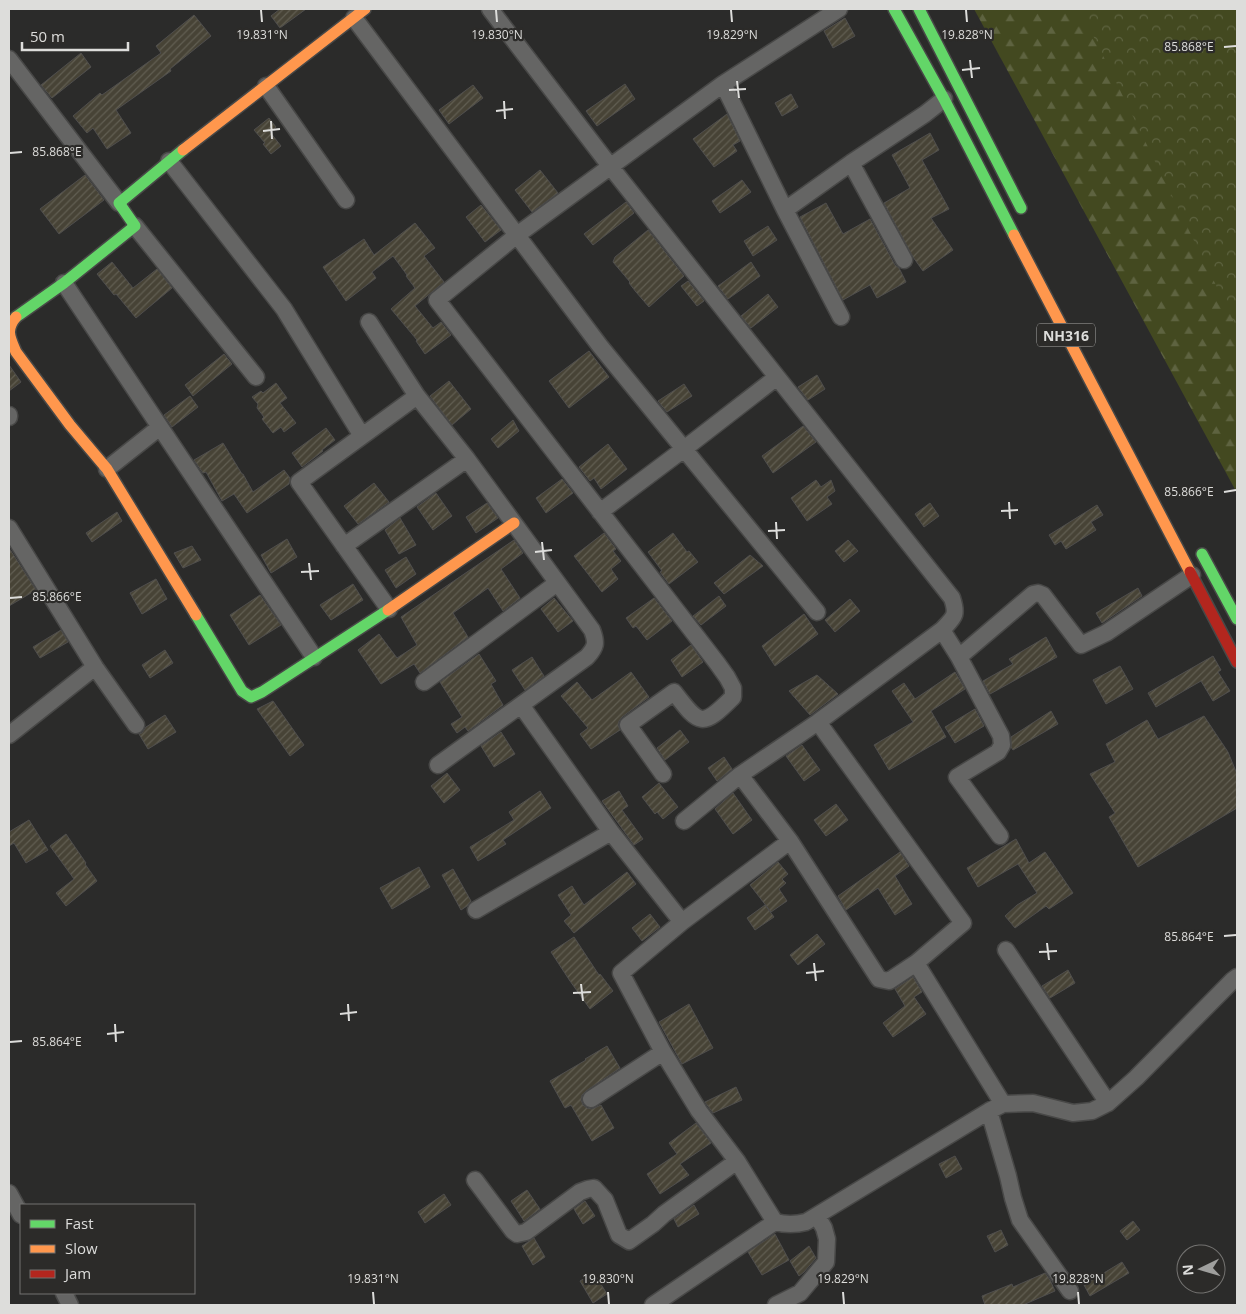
<svg xmlns="http://www.w3.org/2000/svg" width="1246" height="1314" viewBox="0 0 1246 1314" font-family="'Open Sans',sans-serif">
<style>
.forest{fill:url(#forest-firs)}
.park{fill:url(#park-crowns)}
.building{fill:url(#building-hatch);stroke:#4f4e4d}
.lines{fill:none;stroke-linecap:round;stroke-linejoin:round}
.street-casing{stroke:#484847;stroke-width:19}
.fast-casing{stroke:#484847;stroke-width:14}
.slow-casing{stroke:#484847;stroke-width:14}
.jam-casing{stroke:#484847;stroke-width:14}
.street{stroke:#656564;stroke-width:16}
.fast{stroke:#63d668;stroke-width:11}
.slow{stroke:#ff974d;stroke-width:11}
.jam{stroke:#b3261e;stroke-width:11}
.ticks{fill:none;stroke:#dddddb;stroke-width:2}
.labels{text-anchor:middle;dominant-baseline:central;stroke-width:4.5;stroke-linejoin:round;paint-order:stroke}
.shield{fill:#2c2b29;stroke:#a8a8a6;stroke-width:1}
.shield-label{font-size:14px;font-weight:bold;fill:#dddddb}
.ticks-label{font-size:12px;text-anchor:middle;fill:#dddddb;stroke:#2c2b29;stroke-width:4.5;stroke-linejoin:round;paint-order:stroke}
</style>
<defs>
<pattern id="forest-firs" width="22" height="20" patternUnits="userSpaceOnUse" patternTransform="scale(1.25)"><rect width="22" height="20" fill="#434920"/><path d="M5 1l3.5 6h-7zM16 11l3.5 6h-7z" fill="#5e6340"/></pattern>
<pattern id="park-crowns" width="20" height="18" patternUnits="userSpaceOnUse" patternTransform="scale(1.25)"><rect width="20" height="18" fill="#434920"/><path d="M2 6a3 3 0 1 1 6 0M12 15a3 3 0 1 1 6 0" fill="none" stroke="#5e6340"/></pattern>
<pattern id="building-hatch" width="6" height="6" patternUnits="userSpaceOnUse" patternTransform="scale(1.25)"><rect width="6" height="6" fill="#474336"/><path d="M-1 1l2-2M0 6l6-6M5 7l2-2" fill="none" stroke="#615e52"/></pattern>
</defs>
<rect width="100%" height="100%" fill="#2b2b2a"/>
<path class="forest" d="M974,9H1237V493Z"/>
<path class="park" d="M1080,9H1237V328Z"/>
<path class="building" d="M280,9H306L280,28L271,16Z
M194,15L211,36L170,69L171,71L116,110L131,133L107,149L93,128L87,133L73,116L100,93L102,95L161,53L156,46Z
M845,18L855,36L833,48L824,31Z
M81,53L91,67L52,98L41,85Z
M625,84L635,99L597,126L586,111Z
M473,85L483,98L449,124L439,110Z
M791,94L798,107L782,116L775,103Z
M727,114L740,141L733,145L737,151L714,167L693,139Z
M269,118L276,127L270,132L281,146L271,154L263,144L265,143L254,130Z
M930,133L939,150L922,160L949,209L931,218L953,250L923,271L913,257L884,203L910,188L892,155Z
M540,170L558,193L532,212L515,190Z
M85,175L104,200L59,234L40,209Z
M742,180L751,192L720,213L712,201Z
M626,202L634,213L593,245L584,234Z
M826,203L843,234L870,219L895,265L899,268L906,282L877,298L870,285L843,300L800,217Z
M481,205L501,230L485,242L466,217Z
M415,223L435,248L424,256L444,282L415,306L433,328L441,322L451,335L425,354L416,341L417,340L391,309L415,288L406,276L407,275L393,256L372,272L376,278L346,301L323,267L364,239L374,255Z
M768,226L777,240L753,256L744,241Z
M648,230L684,276L649,307L636,292L629,283L630,282L613,262L615,257Z
M112,262L133,288L157,269L172,288L136,318L116,294L114,295L97,274Z
M751,262L760,276L728,299L718,286Z
M688,281L704,301L697,306L681,286Z
M768,294L778,307L751,328L741,316Z
M589,351L609,377L569,408L549,381Z
M224,354L232,364L193,396L185,385Z
M9,365L21,382L9,391Z
M817,375L825,389L808,400L798,387Z
M449,381L471,409L452,425L430,396Z
M276,383L287,398L280,403L296,423L284,432L281,427L273,433L262,419L264,417L257,408L258,404L252,397L261,391L263,393Z
M684,384L692,396L667,412L658,401Z
M190,396L198,407L172,427L164,415Z
M513,420L519,431L498,448L491,439Z
M803,426L816,442L773,473L762,456Z
M326,428L335,440L322,450L323,451L302,467L292,453Z
M223,443L242,474H243L253,492L284,470L290,478L289,484L247,513L234,494L222,501L206,472L203,473L194,460Z
M608,444L627,469L601,489L594,478L590,481L579,467Z
M562,479L573,493L546,513L536,498Z
M816,480L821,487L831,480L835,491L827,497L832,504L807,521L791,498Z
M374,483L389,502L358,524L344,506Z
M436,493L452,516L433,530L417,507Z
M487,503L498,518L476,533L466,517Z
M930,503L939,516L924,527L915,514Z
M1097,505L1103,515L1091,522L1096,530L1066,549L1061,541L1055,545L1049,535Z
M117,512L122,521L92,542L86,533Z
M400,518L416,545L399,554L385,530Z
M604,533L616,549L613,551L621,561L611,569L618,579L602,592L574,556Z
M673,533L687,552L689,551L698,562L669,584L660,572L662,571L648,552Z
M287,539L297,557L271,573L261,555Z
M514,540L523,553L501,569L520,598L503,611L488,588L453,613L468,637L420,673L414,664L381,684L358,650L379,634L397,658L417,645L401,617Z
M848,540L858,551L844,562L835,551Z
M192,546L201,560L183,568L174,553Z
M9,548L36,590L9,606Z
M750,555L763,566L724,594L714,583Z
M406,557L416,574L396,588L385,570Z
M156,579L167,599L142,614L130,593Z
M353,584L363,600L331,620L320,605Z
M1138,588L1142,596L1102,623L1096,613Z
M260,595L281,625L249,645L230,615Z
M719,596L726,606L701,625L693,616Z
M554,598L573,621L558,632L541,609Z
M654,598L672,621L647,640L636,626L633,628L626,618Z
M850,599L860,611L835,632L825,620Z
M804,614L818,634L775,666L762,646Z
M61,630L68,642L40,658L33,647Z
M1046,637L1057,657L990,694L983,681L1013,664L1009,659Z
M691,645L703,662L682,677L671,660Z
M165,650L173,663L150,678L142,665Z
M479,654L496,681L491,684L503,705L468,731L465,727L457,733L451,724L462,717L440,682Z
M1213,656L1221,670L1218,672L1230,691L1213,701L1201,681L1156,707L1148,693Z
M532,657L544,676L525,690L512,670Z
M1120,666L1133,689L1106,704L1093,680Z
M631,672L649,697L622,717L619,721L618,725L620,730L591,749L580,734L588,728L561,696L577,682L592,700Z
M955,672L965,689L931,711L946,737L889,770L874,745L913,722L892,691L904,683L915,699Z
M817,675L838,694L810,715L789,691Z
M273,701L304,745L290,756L257,709Z
M975,709L984,726L955,743L945,727Z
M1051,711L1058,724L1013,750L1011,747V737Z
M165,715L176,732L148,749L139,734L142,733L146,727Z
M1204,716L1228,752L1237,774V808L1138,867L1109,817L1115,813L1090,774L1115,762L1106,744L1147,720L1158,739Z
M680,730L689,742L665,760L657,748Z
M501,732L515,754L494,767L481,746Z
M802,745L820,770L804,781L786,756Z
M724,757L732,769L717,781L708,768Z
M447,773L460,790L444,803L431,786Z
M659,783L678,807L663,819L657,812L655,814L642,797Z
M540,791L551,808L503,840L506,844L478,861L470,847L514,820L509,812Z
M619,791L628,806L622,810L643,839L634,845L602,801Z
M733,793L752,820L733,834L715,809Z
M836,804L848,820L826,836L814,820Z
M29,820L48,850L26,863L14,843L9,846V832Z
M66,834L86,863L85,864L97,881L66,906L56,893L74,879L50,846Z
M1016,839L1029,863L1045,852L1073,893L1049,909L1046,906L1015,928L1005,916L1017,905L1037,893L1018,864L978,887L967,868Z
M900,852L909,866L895,876L912,904L895,915L878,888L846,910L838,896Z
M778,862L788,874L782,879L786,883L779,889L787,901L771,912L750,885Z
M419,867L430,887L392,909L380,888Z
M453,869L471,901L467,906L461,910L442,875Z
M627,872L636,884L574,933L564,921L571,915L558,895L572,886L584,905Z
M765,905L774,917L755,930L747,918Z
M650,914L660,927L642,941L632,928Z
M817,934L825,944L798,965L790,955Z
M574,937L599,975L600,974L613,991L590,1009L570,981L551,952Z
M1068,970L1075,983L1050,998L1042,986Z
M913,977L922,992L914,997L926,1014L893,1037L883,1023L905,1006L895,989Z
M689,1004L713,1048L682,1064L659,1022Z
M607,1046L620,1068L586,1091L582,1095L581,1100L583,1105L587,1108L592,1109L601,1105L614,1128L592,1141L571,1105L565,1108L550,1081L586,1060L585,1059Z
M736,1087L742,1100L713,1113L705,1102Z
M696,1123L711,1143L680,1164L689,1175L660,1194L647,1174L677,1154L669,1143Z
M955,1156L962,1169L946,1178L939,1164Z
M527,1190L540,1209L524,1221L511,1201Z
M444,1194L451,1205L425,1223L418,1212Z
M585,1201L595,1216L583,1224L574,1209Z
M694,1205L699,1214L678,1227L674,1219Z
M1133,1221L1140,1230L1127,1240L1120,1231Z
M1001,1230L1008,1245L995,1252L987,1236Z
M775,1234L789,1260L762,1275L748,1252Z
M534,1238L545,1257L533,1265L522,1246Z
M809,1246L816,1258L804,1272L799,1276L790,1261Z
M1122,1262L1129,1273L1090,1296L1084,1285Z
M594,1273L607,1294L593,1303L580,1281Z
M1045,1273L1050,1280L1055,1291L1023,1305H985L982,1296L1012,1284L1013,1287Z"/>
<g class="lines">
<g class="street-casing">
<path id="street" d="M490,9L610,166L952,598C958,616 954,617 942,630L959,657L1001,736L1002,745L998,752L957,777L1000,836
M354,18L600,346L817,612
M9,59L119,203
M723,84L785,210L841,317
M266,86L346,200
M169,161L284,309L362,436
M851,163L904,260
M785,210L851,163L925,114L944,99
M135,226L256,377
M64,283L160,427L314,657
M369,322L417,396L467,459L592,630C597,643 596,647 587,657L438,765
M9,415V417
M107,469L160,427
M600,512L684,449L777,377
M9,528L95,667L9,735
M344,546L467,459
M389,609L299,482L417,396
M959,657L1033,594L1038,593L1043,595L1081,645L1106,633L1192,575
M95,667L136,725
M424,682L557,583
M521,705L611,832L682,922L790,841
M663,774L628,725L674,692C700,726 702,728 733,697V688L727,677L717,663L437,300L517,235L723,84L839,9
M740,775L790,841L879,979L889,981L916,963L963,923L818,722
M684,821L740,775L818,722L942,630
M476,910L611,832
M682,922L621,973L663,1052L699,1111L737,1161L775,1222
M1006,950L1108,1103
M916,963L1003,1104
M591,1099L663,1052
M989,1111L1008,1176L1013,1198L1020,1220L1070,1291
M475,1180L513,1231L517,1234L526,1232L580,1192L588,1189L594,1188L605,1200L619,1235L629,1241L653,1224L664,1214L737,1161
M9,1193L21,1215
M64,1293L70,1305
M653,1305L775,1222C786,1225 795,1225 806,1222L989,1111L1003,1104L1033,1103L1073,1113L1092,1111L1108,1103L1136,1078L1233,980L1237,977
M776,1305L800,1293L826,1262L827,1239L824,1228L817,1216"/>
</g>
<g class="fast-casing">
<path id="fast" d="M894,9L944,99L1014,235
M919,9L1021,208
M16,317L64,283L135,226L119,203L183,150
M1202,554L1237,619
M196,615L242,691L251,697L262,692L388,610"/>
</g>
<g class="slow-casing">
<path id="slow" d="M183,150L365,9
M1014,235L1190,572
M16,317C5,330 10,338 16,352L70,425L107,469L196,615
M388,610L514,523"/>
</g>
<g class="jam-casing">
<path id="jam" d="M1190,572L1237,662"/>
</g>
<use href="#street" class="street"/>
<use href="#fast" class="fast"/>
<use href="#slow" class="slow"/>
<use href="#jam" class="jam"/>
</g>
<path class="ticks" d="M261,10L262,22M496,10L497,22M731,10L732,22M966,10L967,22M1224,47L1236,46M970,60L972,78M962,70L980,68M737,81L739,98M729,90L746,89M504,101L505,119M496,111L513,109M271,121L272,139M263,131L280,129M10,153L22,152M1224,492L1236,490M1009,502L1010,519M1001,511L1018,510M776,522L777,539M768,531L785,530M542,542L544,560M535,552L552,550M309,563L311,580M301,572L319,571M10,598L22,597M1224,936L1236,935M1047,943L1049,960M1039,952L1057,951M814,963L816,981M806,973L824,971M581,984L583,1001M573,993L591,992M348,1004L349,1021M340,1014L357,1012M115,1024L116,1042M107,1034L124,1032M10,1042L22,1041M373,1292L374,1304M608,1292L609,1304M843,1292L844,1304M1078,1292L1079,1304"/>
<g class="labels">
<rect class="shield" x="1037" y="323.5" width="58" height="23" rx="4"/>
<g class="shield-label">
<text x="1066" y="335">NH316</text>
</g>
</g>
<g class="ticks-label">
<text x="262" y="39">19.831°N</text>
<text x="497" y="39">19.830°N</text>
<text x="732" y="39">19.829°N</text>
<text x="967" y="39">19.828°N</text>
<text x="1189" y="51">85.868°E</text>
<text x="57" y="156">85.868°E</text>
<text x="1189" y="496">85.866°E</text>
<text x="57" y="601">85.866°E</text>
<text x="1189" y="941">85.864°E</text>
<text x="57" y="1046">85.864°E</text>
<text x="373" y="1283">19.831°N</text>
<text x="608" y="1283">19.830°N</text>
<text x="843" y="1283">19.829°N</text>
<text x="1078" y="1283">19.828°N</text>
</g>
<rect width="1246" height="1314" fill="none" stroke="#dddddb" stroke-width="20"/>
<rect x="20" y="1204" width="175" height="90" fill="#2c2b29" stroke="#737270"/>
<rect x="30" y="1220" width="25" height="8" fill="#63d668" stroke="#737270"/>
<text x="65" y="1229" font-size="15" fill="#dddddb">Fast</text>
<rect x="30" y="1245" width="25" height="8" fill="#ff974d" stroke="#737270"/>
<text x="65" y="1254" font-size="15" fill="#dddddb">Slow</text>
<rect x="30" y="1270" width="25" height="8" fill="#b3261e" stroke="#737270"/>
<text x="65" y="1279" font-size="15" fill="#dddddb">Jam</text>
<g transform="translate(1201 1269) rotate(265)"><circle r="24" fill="#2c2b29" stroke="#737270"/>
<path d="M0-4L9 19L0 12L-9 19Z" fill="#9f9f9d"/>
<text y="-8" font-size="14" font-weight="bold" text-anchor="middle" fill="#dddddb">N</text>
</g>
<path d="M22 42v8h106v-8" fill="none" stroke="#dddddb" stroke-width="2.5"/>
<text x="30" y="42" font-size="15" fill="#dddddb" stroke="#2c2b29" stroke-width="4" paint-order="stroke">50 m</text>
</svg>
